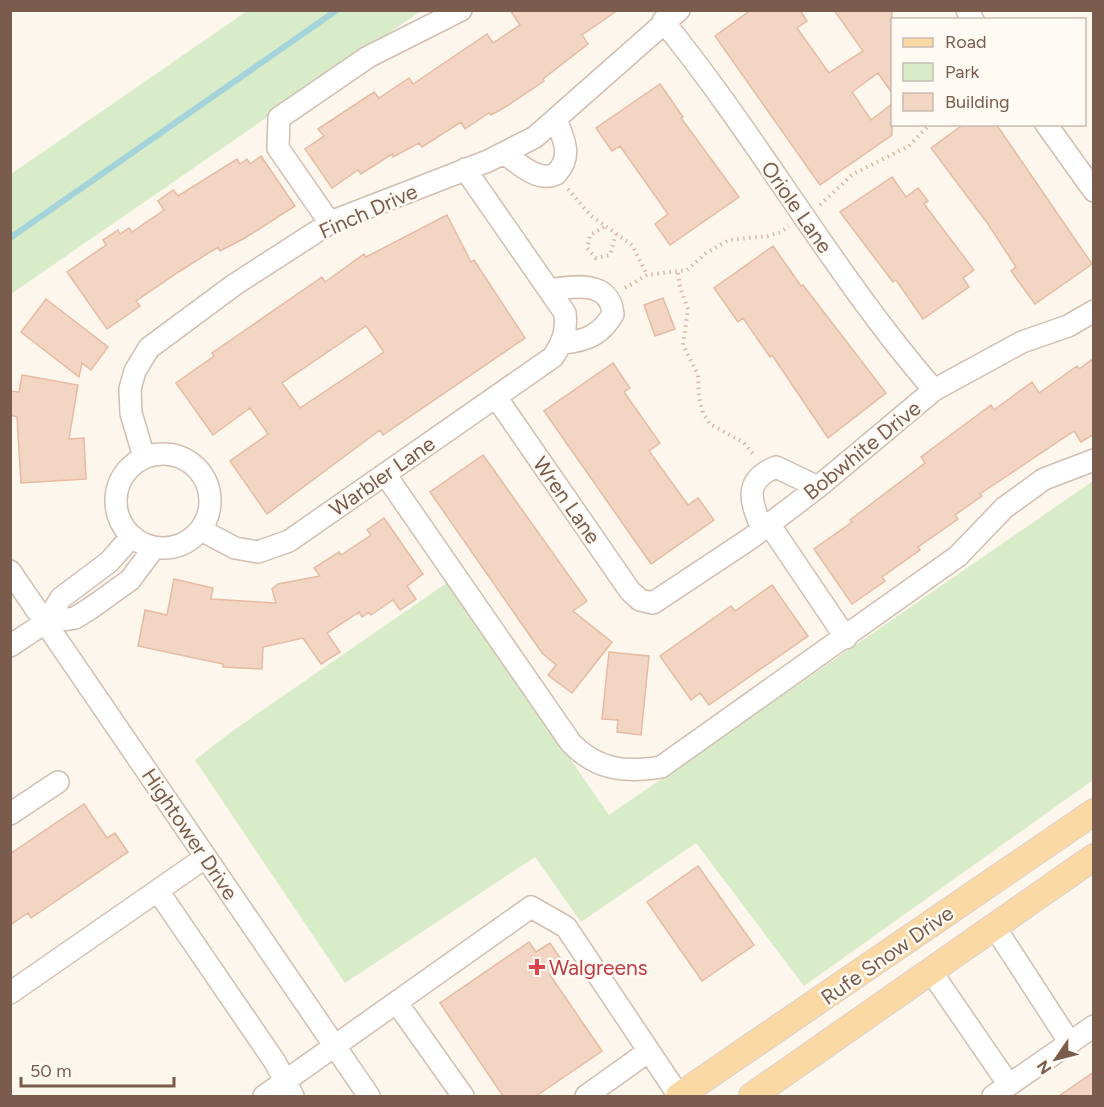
<svg xmlns="http://www.w3.org/2000/svg" width="1104" height="1107" viewBox="0 0 1104 1107" font-family="Figtree,sans-serif">
<style>
.green{fill:#d8ecc9}
.lines{fill:none;stroke-linecap:round;stroke-linejoin:round}
.stream{stroke:#a5d3da;stroke-width:6}
.building{fill:#f3d5c3;stroke:#e6bba3;stroke-width:1.5;fill-rule:evenodd}
.minor-casing{stroke:#d1beb0;stroke-width:24}
.major-casing{stroke:#dad1cd;stroke-width:28}
.path{stroke:#d9b8a5;stroke-width:4;stroke-dasharray:1.5 4.5;stroke-linecap:butt}
.minor{stroke:#fff;stroke-width:21}
.major{stroke:#fbd9a5;stroke-width:26}
.health-dot{fill:#e0444e;stroke:#fffaf3;stroke-width:2}
.labels{text-anchor:middle;dominant-baseline:central;stroke-width:5;stroke-linejoin:round;paint-order:stroke}
.street-label{font-size:21px;fill:#7a5c4d;stroke:#fffaf3}
.health-label{font-size:21px;fill:#be3a42;stroke:#fffaf3;text-anchor:start}
</style>
<rect width="100%" height="100%" fill="#fdf6ec"/>
<path class="green" d="M247,11H421L11,294V174Z
M1093,481V780L804,986L696,843L581,922L535,857L345,983L195,760L231,732L448,582L609,815Z"/>
<g class="lines">
<path class="stream" d="M10,238L337,10"/>
</g>
<path class="building" d="M510,10H618L582,35L588,44L543,79L544,81L507,106L491,115L489,113L465,129L461,122L422,147L419,143L393,157L392,154L361,174L358,170L332,188L305,149L324,136L318,129L374,92L379,98L409,78L413,84L487,34L493,43L520,25Z
M751,10H800L807,21L797,28L829,73L863,51L834,10H892V93L878,73L852,92L871,120L892,104V135L820,185L715,36Z
M660,84L683,117L681,118L739,197L670,245L655,224L668,214L620,146L612,151L596,128Z
M964,124H996L1092,264L1035,304L1011,271L1016,267L988,224L931,148Z
M261,156L295,206L245,238L220,251L218,247L180,271L136,301L140,306L107,329L67,272L106,245L103,240L118,230L120,234L129,228L132,232L164,210L158,201L173,190L178,196L237,159L240,164L247,159L250,164Z
M892,177L906,197L918,188L928,201L924,204L974,270L963,278L969,287L923,319L896,280L893,282L840,212Z
M447,215L471,262L474,260L525,338L383,435L380,430L267,514L230,461L268,434L250,408L213,435L176,383L214,356L212,353L322,277L325,282L364,254L366,257ZM366,326L384,352L300,408L282,383Z
M773,246L801,286L803,285L886,393L828,438L772,355L770,357L743,318L738,322L714,288Z
M663,298L675,329L655,336L644,305Z
M46,299L108,347L91,370L82,363L79,377L21,332Z
M1094,358V434L1081,442L1074,431L980,494L982,496L955,515L958,519L918,547L920,550L882,577L885,581L852,604L814,549L852,522L850,520L925,463L921,457L991,405L994,410L1032,382L1039,393L1077,366L1079,369Z
M613,363L630,388L624,392L660,443L649,451L688,505L698,498L714,520L651,564L544,411Z
M22,375L78,385L69,439L84,438L86,479L21,483L17,417L10,415V391L19,392Z
M483,455L587,601L573,611L612,642L572,693L548,675L556,665L542,653L430,492Z
M384,518L423,574L407,586L416,599L400,610L393,600L371,615L369,612L362,617L359,612L327,633L340,652L321,664L303,638L263,647L262,669L223,667V664L138,646L145,610L167,615L174,579L213,588L211,599L276,603L272,589L278,584L320,576L314,568L339,552L341,555L371,535L367,530Z
M772,585L808,636L709,705L700,693L691,700L660,656L731,606L735,611Z
M609,652L649,656L641,735L617,732L618,720L602,719Z
M84,804L107,838L115,833L128,852L31,918L28,913L10,925V854Z
M698,866L754,945L702,981L647,902Z
M529,942L536,952L550,943L565,965L550,975L602,1051L536,1096H503L440,1003Z
M1094,1072V1096H1059Z"/>
<g class="lines">
<g class="minor-casing">
<path id="minor" d="M967,10L973,20
M663,21C760,140 834,275 934,390
M1046,124L1094,191
M504,153C518,163 538,183 556,174C573,156 564,140 556,119
M330,223L278,148L279,118L368,57L461,10
M549,290C574,286 610,280 613,314C601,335 586,341 563,343
M496,397L630,591L640,600L653,603L751,538L818,487L934,390L1022,342L1068,326L1094,311
M116 501a47 47 0 1 1 94 0a47 47 0 1 1-94 0Z
M144,457L131,413L130,389L135,371L149,348L234,285L333,221L488,161L535,137L679,10
M385,474L571,743C597,770 625,773 661,767L958,556L1004,508L1044,479L1094,460
M769,524L846,638
M762,529C751,502 742,481 776,467L818,487
M201,530L235,548L258,552L289,541L553,357C563,342 567,331 565,313L465,169
M10,571L369,1096
M46,622L75,618L91,608L130,580L154,548
M10,646L46,622L61,598L109,562L132,536
M10,814L58,782
M158,891L275,1062L293,1096
M994,926L1070,1043
M930,970L1009,1085
M10,993L206,857
M397,1003L463,1096
M264,1096L531,907L566,927L679,1096
M586,1096L649,1051
M993,1096L1094,1026"/>
</g>
<g class="major-casing">
<path id="major" d="M679,1096L1094,812
M752,1096L1094,857"/>
</g>
<path class="path" d="M568,189L590,215L632,245L647,275
M820,205L853,174L909,146L930,124
M604,227L590,235L587,248L596,258L610,255L616,234
M678,273L680,287L688,309L683,345L698,375L699,398L703,413L710,424L743,442L755,456
M625,288L647,275L687,270L706,253L729,240L768,236L781,232L789,226"/>
<use href="#minor" class="minor"/>
<use href="#major" class="major"/>
</g>
<path class="health-dot" d="M534 958h6v6h6v6h-6v6h-6v-6h-6v-6h6z"/>
<g class="labels">
<g class="street-label">
<text transform="translate(797 207) rotate(55)">Oriole Lane</text>
<text transform="translate(368 211) rotate(-24)">Finch Drive</text>
<text transform="translate(862 450) rotate(-39)">Bobwhite Drive</text>
<text transform="translate(382 476) rotate(-35)">Warbler Lane</text>
<text transform="translate(567 500) rotate(55)">Wren Lane</text>
<text transform="translate(190 834) rotate(56)">Hightower Drive</text>
<text transform="translate(887 955) rotate(-35)">Rufe Snow Drive</text>
</g>
<g class="health-label">
<text x="549" y="967">Walgreens</text>
</g>
</g>
<rect width="1104" height="1107" fill="none" stroke="#7a5c4d" stroke-width="24"/>
<rect x="891" y="18" width="195" height="108" fill="#fffaf3" stroke="#cabbb1" stroke-width="1.5"/>
<rect x="903" y="38" width="30" height="9" fill="#fbd9a5" stroke="#cabbb1" stroke-width="1.5"/>
<text x="945" y="48" font-size="18" fill="#7a5c4d">Road</text>
<rect x="903" y="63" width="30" height="18" fill="#d8ecc9" stroke="#cabbb1" stroke-width="1.5"/>
<text x="945" y="78" font-size="18" fill="#7a5c4d">Park</text>
<rect x="903" y="93" width="30" height="18" fill="#f3d5c3" stroke="#cabbb1" stroke-width="1.5"/>
<text x="945" y="108" font-size="18" fill="#7a5c4d">Building</text>
<g transform="translate(1056 1059) rotate(235)" stroke="#fffaf3" stroke-width="4.5" paint-order="stroke">
<path d="M0-4.5L10 22L0 15L-10 22Z" fill="#7a5c4d"/>
<text y="-9" font-size="16" font-weight="bold" text-anchor="middle" fill="#7a5c4d">N</text>
</g>
<path d="M21 1077v9h153v-9" fill="none" stroke="#7a5c4d" stroke-width="3"/>
<text x="30" y="1077" font-size="18" fill="#7a5c4d" stroke="#fffaf3" stroke-width="4.5" paint-order="stroke">50 m</text>
</svg>
